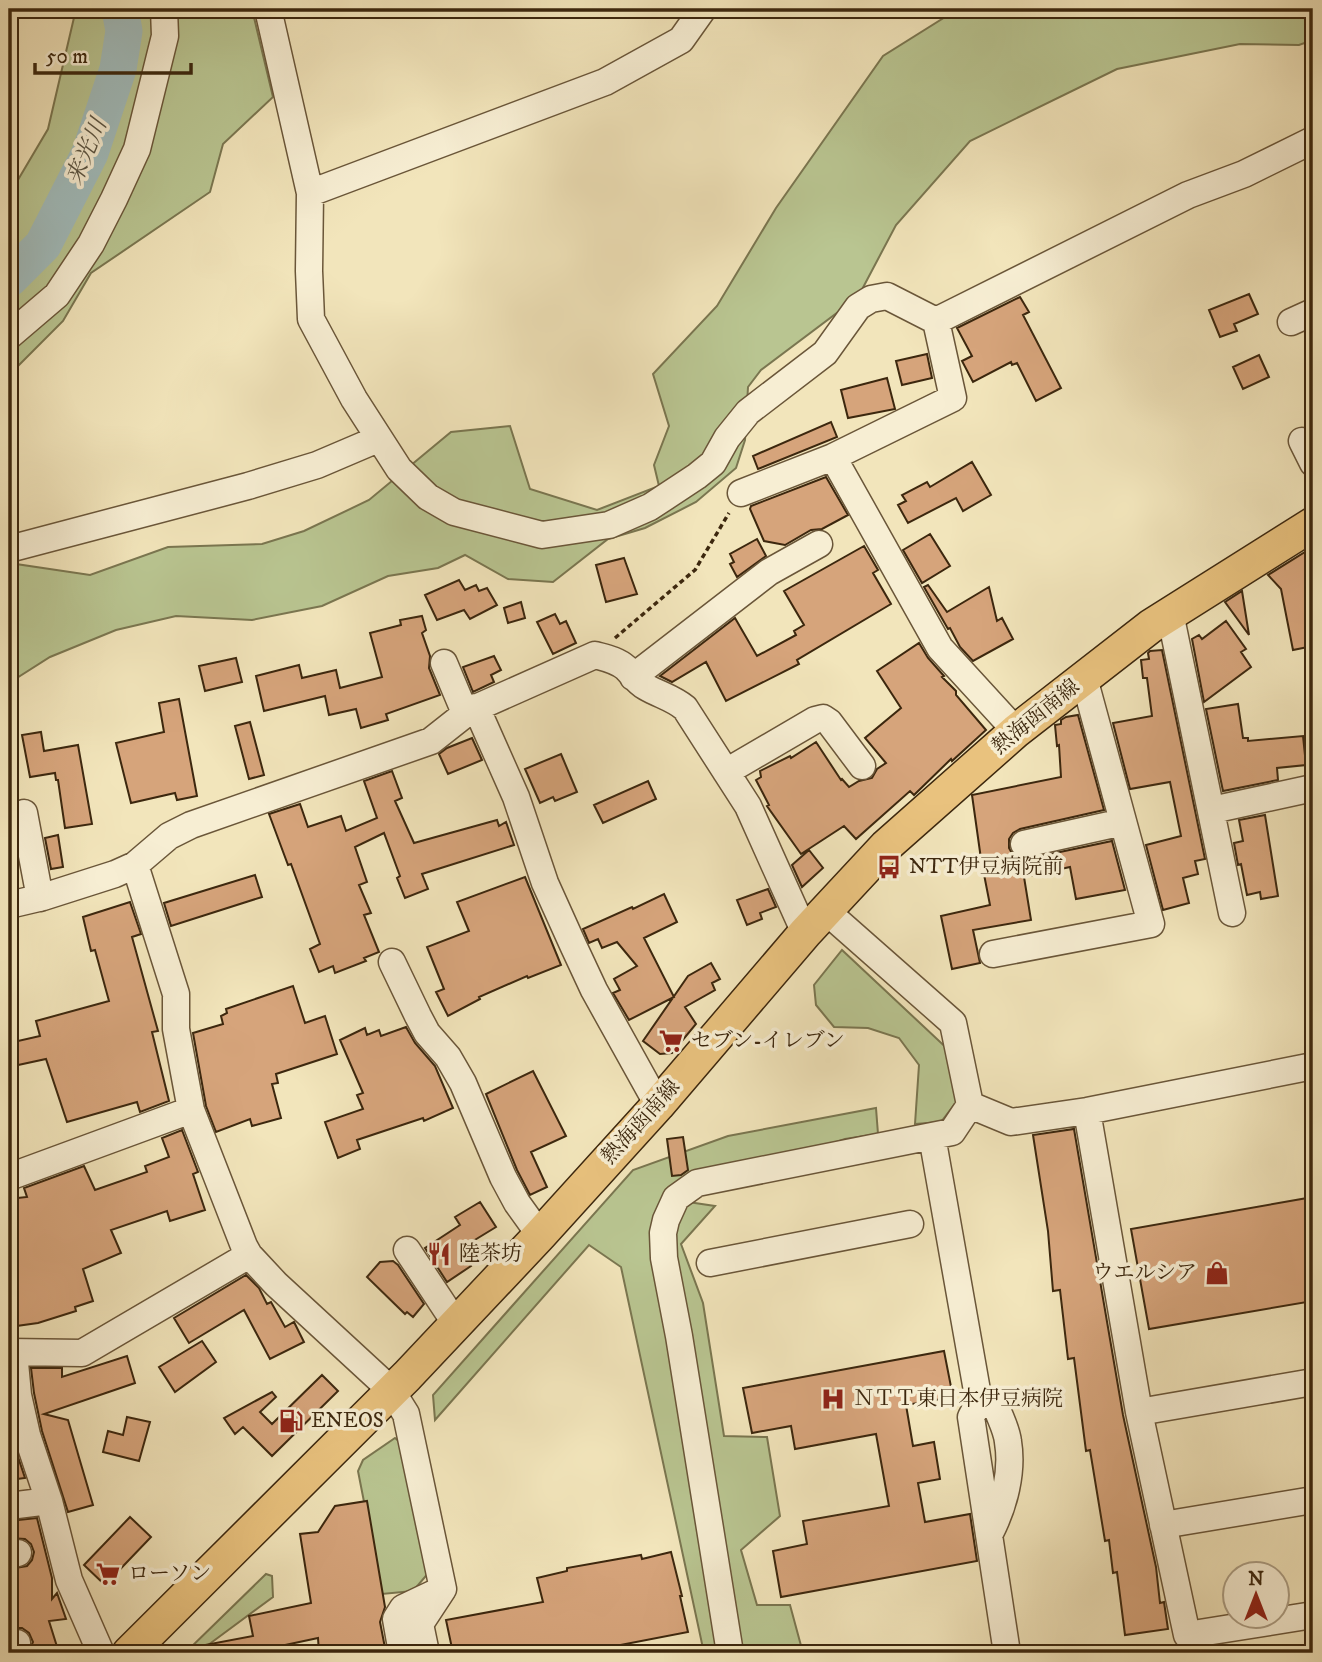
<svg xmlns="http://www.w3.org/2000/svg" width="1322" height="1662" viewBox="0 0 1322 1662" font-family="'IM FELL DW Pica','Noto Serif JP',serif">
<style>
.green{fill:#b9c591;stroke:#7a7650;stroke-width:2}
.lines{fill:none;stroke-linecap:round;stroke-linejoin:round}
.river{stroke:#a1bcbc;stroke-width:37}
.building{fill:#d6a47b;stroke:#3c270e;stroke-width:2}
.minor-casing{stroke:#6a5639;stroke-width:29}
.major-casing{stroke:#3c270e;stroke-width:36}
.path{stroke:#3c270e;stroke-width:3.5;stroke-dasharray:5 3.5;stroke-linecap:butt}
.minor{stroke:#f7eed3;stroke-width:26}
.major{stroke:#e9c27e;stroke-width:33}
.labels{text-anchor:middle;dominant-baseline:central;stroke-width:7;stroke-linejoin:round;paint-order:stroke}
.street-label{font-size:21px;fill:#3c270e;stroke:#f7eed3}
.poi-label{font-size:21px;fill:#3c270e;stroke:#f7eed3;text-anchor:start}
.water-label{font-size:23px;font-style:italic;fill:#5a5442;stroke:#f7eed3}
</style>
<rect width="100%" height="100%" fill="#f2e5bb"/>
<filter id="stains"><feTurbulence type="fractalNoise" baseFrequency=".00286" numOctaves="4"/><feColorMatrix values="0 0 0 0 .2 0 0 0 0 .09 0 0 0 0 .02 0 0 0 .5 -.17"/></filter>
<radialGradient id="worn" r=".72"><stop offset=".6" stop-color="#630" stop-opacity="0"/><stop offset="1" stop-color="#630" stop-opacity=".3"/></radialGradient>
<path class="green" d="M76,9H252L273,97L223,144L210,192L91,273L63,321L9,375V195L48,129Z
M958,9H1313V40L1299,45L1240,44L1117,69L970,141L896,225L858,297L761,370L748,387L745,440L736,468L696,502L645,528L608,539L553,582L508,579L465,555L438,568L388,576L322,606L252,620L176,616L116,630L50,657L9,683V563L90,575L168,547L262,544L304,531L369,500L451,432L510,426L530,489L597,510L659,486L654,465L669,426L653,374L717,306L776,208L883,56Z
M842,950L953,1054L963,1093L941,1122L915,1124L919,1065L899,1038L868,1028L834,1027L816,1005L814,985Z
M876,1108L878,1134L845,1139L668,1199L715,1206L681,1244L703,1303L724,1436L767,1437L780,1516L741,1550L757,1605H790L803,1653H704L621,1267L589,1245L435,1420L433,1395L633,1170L728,1136Z
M395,1438L407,1448L431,1570L413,1591L382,1594L358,1471L363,1460Z
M266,1574L272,1576L273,1597L204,1648L203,1653H185Z"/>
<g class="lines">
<path class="river" d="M9,279L43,245L90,153L118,69L124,31L120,9"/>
</g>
<path class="building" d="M1249,294L1258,314L1234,324L1237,331L1220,337L1209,310Z
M1020,297L1029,312L1023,315L1061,388L1036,401L1017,363L1012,365L1011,362L973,382L962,361L972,356L957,328Z
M927,354L932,378L902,385L896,361Z
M1259,355L1269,377L1243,389L1233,367Z
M887,378L895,409L848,418L841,390Z
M831,422L837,437L758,469L753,456Z
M972,462L991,495L963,511L956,498L908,523L898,505L906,501L902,495L927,482L930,487Z
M826,477L848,515L822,529L811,530L785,545L764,541L750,509L751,506Z
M930,534L950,566L922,583L903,550Z
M757,539L766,556L737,577L730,564L734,562L730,554Z
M864,546L878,570L873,573L891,604L797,660L799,664L726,701L706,662L672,682L660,676L735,618L757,656L796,635L794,631L804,625L784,591Z
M1313,547V646L1293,650L1281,589L1268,575Z
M624,558L637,594L606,602L596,565Z
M459,580L465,590L476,585L479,591L487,588L497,605L470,619L464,610L437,620L425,595Z
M928,585L947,612L989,587L997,621L1002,618L1013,639L973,661L960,647L950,628L948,629L924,587Z
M1242,591L1249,635L1225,602Z
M521,602L525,618L508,623L504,608Z
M555,614L560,624L566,621L576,643L553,654L537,622Z
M422,616L426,630L422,633L430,656L429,668L440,695L386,714L388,720L361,728L356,709L329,715L325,696L264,711L256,676L299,665L302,678L336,670L340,688L382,677L370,633L401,625L400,620Z
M1226,621L1246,649L1241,652L1251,667L1204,702L1192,639L1199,635L1202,639Z
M919,643L928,658L944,676L942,677L956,691V695L986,730L952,761L951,759L914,795L910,791L856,839L844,826L801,854L767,806L769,805L756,780L761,777L760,771L790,756L791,758L816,742L841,780L842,779L849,787L859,781L872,778L877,769L886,763L865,738L901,708L877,671Z
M1162,650L1205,859L1195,861L1198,874L1183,878L1189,903L1163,910L1146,845L1181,836L1170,782L1130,789L1113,723L1152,716L1147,678H1143L1141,660L1149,659L1148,653L1150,651Z
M494,656L501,670L491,675L494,682L473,692L463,667Z
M236,658L242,682L205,691L199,666Z
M179,699L197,796L177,800L175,793L131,803L116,743L164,732L159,703Z
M1238,704L1243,738H1248V741L1303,736L1306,765L1277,768L1278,780L1223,791L1206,709Z
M1078,715L1104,810L1020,829L1013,833L1009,839V848L1013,855L1019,859H1027L1112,841L1125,890L1076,899L1070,867L1024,877L1031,920L973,930L980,963L952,969L941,916L990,905L981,859L972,795L1061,777L1059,745L1057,746L1055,725L1061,724V720L1066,717Z
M250,722L264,775L249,779L235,726Z
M41,732L44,751L78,745L92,824L65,828L58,780H56L55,773L30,777L22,735Z
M472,738L482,760L448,774L439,754L447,748Z
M561,754L577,792L555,801L553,797L540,803L525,769Z
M392,771L402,798L395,801L414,843L497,820L499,826L506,822L514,845L422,874L428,889L405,898L397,878L400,876L384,833L355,847L367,882L359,885L371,913L364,915L379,952L364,958L366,961L335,973L333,966L319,972L310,949L320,944L291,864L288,865L269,814L300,804L308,827L341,816L346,831L377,818L364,781Z
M648,781L656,799L603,823L594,805Z
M1265,815L1278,896L1261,899L1260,892L1247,895L1241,864L1238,865L1234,843L1243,841L1239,820Z
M58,835L63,867L51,869L45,838Z
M809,850L823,868L802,887L792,865Z
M255,875L262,897L171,926L164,903Z
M525,877L561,965L528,978L527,976L479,997L480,999L448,1016L436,992L444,989L427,947L469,931L457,902Z
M768,889L776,907L760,913L762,919L747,925L737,900Z
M664,894L677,922L644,938L674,997L629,1020L613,993L620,990L614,979L637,966L617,942L602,948L598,939L589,943L583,929L632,907L633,909Z
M130,902L141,934L132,937L158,1031L152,1032L169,1101L140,1112L137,1102L67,1122L46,1059L9,1067V1043L40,1036L36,1021L109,1001L95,950L91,951L83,917Z
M711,963L720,979L712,983L715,990L685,1007L696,1024L672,1053L660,1054L643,1041L688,976Z
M293,986L305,1023L325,1016L337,1054L276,1074L278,1083L272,1084L281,1118L252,1126L250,1119L216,1132L206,1106L193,1033L223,1024L221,1016L227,1013L226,1009Z
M406,1027L415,1043L435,1066L453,1108L424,1121L423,1118L357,1140L360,1149L338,1158L325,1122L363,1109L357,1095L363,1093L340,1040L365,1028L367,1035L379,1030L381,1036Z
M533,1071L566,1136L531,1152L547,1187L530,1195L517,1170L486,1094Z
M1074,1129L1123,1415L1156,1567L1160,1603L1164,1602L1168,1629L1125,1635L1117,1572L1113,1573L1109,1540L1105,1541L1090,1450L1086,1451L1074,1358L1068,1359L1060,1290L1053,1291L1048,1231L1033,1135Z
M182,1130L198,1172L193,1174L205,1210L170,1221L167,1211L111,1230L121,1253L83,1269L93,1301L75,1307L76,1311L38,1323L9,1327V1199L27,1197L24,1188L84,1166L95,1190L147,1172L145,1166L169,1157L162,1138Z
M683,1137L688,1170L681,1175L672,1176L667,1139Z
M1313,1197V1301L1149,1329L1131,1229Z
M480,1202L496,1227L460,1249L471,1266L447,1282L425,1248L460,1225L455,1217Z
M393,1261L398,1265L424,1304L413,1317L407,1312L405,1314L367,1277L380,1262Z
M246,1275L259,1288L267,1304L271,1302L285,1327L294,1322L304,1342L270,1359L244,1310L189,1343L174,1318Z
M202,1341L216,1362L175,1392L159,1367Z
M944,1351L953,1397L906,1405L913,1446L934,1442L940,1479L918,1483L925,1522L970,1514L977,1561L781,1597L773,1551L807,1544L803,1521L889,1506L876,1434L795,1449L791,1426L752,1433L743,1388Z
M127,1356L135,1383L44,1414L68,1420L93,1505L68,1512L42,1431L34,1393L31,1368H62V1377Z
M322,1375L338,1391L272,1456L243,1427L235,1434L224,1418L272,1392L276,1397L260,1412L272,1424Z
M127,1417L150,1422L139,1461L103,1452L108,1431L123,1435Z
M17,1454L25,1478L9,1480V1455Z
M367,1501L385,1607L380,1622L386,1653H319L318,1638L271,1648L272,1651L261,1653H206L205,1645L253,1636L249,1616L311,1603L300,1534L318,1532L335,1506Z
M130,1517L151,1537L105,1585L84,1565Z
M37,1518L52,1578V1599L57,1593L66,1619L49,1621L59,1653H28L33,1642L29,1633L22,1628H9V1569L27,1566L32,1560L34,1552L31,1544L25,1539L9,1538V1521Z
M671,1552L682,1596H680L688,1632L579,1653H453L446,1620L543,1602L537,1578L567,1571V1568L641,1555L642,1559Z"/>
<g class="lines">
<g class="minor-casing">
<path id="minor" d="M268,9L310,193L309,271L311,319L354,399L399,469L428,497L454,512L542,535L609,525L650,507L697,476L713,463L727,438L748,412L825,353L858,307L871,299L887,296L936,321L1188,195L1244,174L1313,140
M310,193L605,82L681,40L703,9
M1291,322L1313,312
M9,336L57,295L91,244L114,199L137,149L165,36L164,9
M1302,441L1313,463
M833,457L940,648L1016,731
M741,493L833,457L953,398L936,321
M9,549L248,486L317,465L378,439
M1170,613L1232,913
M444,663L465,713
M633,677L769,572L819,544
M476,707L516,797L545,883L573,945L594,990L658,1105
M726,772L815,720L823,718L829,722L862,766
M1212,810L1313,788
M24,813L40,898
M1024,844L1123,822
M135,865L176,994V1029L191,1110L244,1246L249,1255L276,1284L391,1390L406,1414L443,1589L420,1624L426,1653
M9,905L43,897L115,874L135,865L169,836L191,825L431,741L469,711L595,655C606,658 617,660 626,668C633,675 637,682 646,687C660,695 673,698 685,708L748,806L805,933
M993,954L1151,924L1084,678
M392,962L418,1016L427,1033L448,1057L463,1083L503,1177L517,1203L540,1235
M970,1105L1011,1122L1087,1111L1313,1066
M1087,1111L1139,1412L1187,1635L1313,1615
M932,1136L979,1402L971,1417L1007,1653
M9,1177L191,1110
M407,1250L456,1324
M710,1263L910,1224
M9,1352L82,1353L249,1255
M14,1352L18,1395L27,1435L49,1501L69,1580L101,1653
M979,1402L996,1406C1000,1418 1007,1430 1008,1442C1013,1472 1004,1506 990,1533
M1139,1412L1313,1382
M9,1506L49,1501
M1163,1525L1313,1500
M9,1554L18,1553
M9,1644L17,1643
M402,1653L396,1619L403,1608L443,1589
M730,1653L679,1336L664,1258L663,1233L666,1220L676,1198L697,1183L952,1132L970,1105L953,1023L826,911"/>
</g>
<g class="major-casing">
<path id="major" d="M129,1653L407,1376L540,1235L658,1105L805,933L886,846L1016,731L1151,626L1313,524"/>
</g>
<path class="path" d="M615,638L695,570L729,513"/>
<use href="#minor" class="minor"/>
<use href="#major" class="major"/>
</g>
<defs>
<g id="bus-bare" transform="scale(1.89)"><path d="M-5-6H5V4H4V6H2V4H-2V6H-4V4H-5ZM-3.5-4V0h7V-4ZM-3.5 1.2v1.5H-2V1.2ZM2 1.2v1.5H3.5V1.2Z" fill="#8f2418" stroke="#f7eed3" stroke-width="2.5" paint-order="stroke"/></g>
<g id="supermarket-bare" transform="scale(1.89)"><path d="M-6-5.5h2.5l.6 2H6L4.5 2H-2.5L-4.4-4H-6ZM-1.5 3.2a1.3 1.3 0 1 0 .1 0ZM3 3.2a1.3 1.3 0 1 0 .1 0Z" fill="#8f2418" stroke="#f7eed3" stroke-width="2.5" paint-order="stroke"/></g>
<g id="restaurant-bare" transform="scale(1.89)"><path d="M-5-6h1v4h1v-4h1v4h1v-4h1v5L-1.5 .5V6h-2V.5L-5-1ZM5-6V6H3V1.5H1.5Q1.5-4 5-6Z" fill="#8f2418" stroke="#f7eed3" stroke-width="2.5" paint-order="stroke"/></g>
<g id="shop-bare" transform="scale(1.89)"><path d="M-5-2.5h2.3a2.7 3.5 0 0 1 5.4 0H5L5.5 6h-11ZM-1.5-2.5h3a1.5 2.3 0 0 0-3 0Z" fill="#8f2418" stroke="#f7eed3" stroke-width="2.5" paint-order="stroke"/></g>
<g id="hospital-bare" transform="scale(1.89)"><path d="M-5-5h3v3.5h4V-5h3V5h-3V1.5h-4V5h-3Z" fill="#8f2418" stroke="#f7eed3" stroke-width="2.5" paint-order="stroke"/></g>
<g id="fuel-bare" transform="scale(1.89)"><path d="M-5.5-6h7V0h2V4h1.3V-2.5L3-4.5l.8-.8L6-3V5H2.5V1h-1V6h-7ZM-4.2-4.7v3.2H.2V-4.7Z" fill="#8f2418" stroke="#f7eed3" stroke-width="2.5" paint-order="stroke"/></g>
</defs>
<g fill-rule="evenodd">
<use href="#bus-bare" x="889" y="867"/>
<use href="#supermarket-bare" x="671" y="1041"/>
<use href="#restaurant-bare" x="439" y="1254"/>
<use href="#shop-bare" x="1217" y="1273"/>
<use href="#hospital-bare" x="833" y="1399"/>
<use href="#fuel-bare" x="291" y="1421"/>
<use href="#supermarket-bare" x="108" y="1574"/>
</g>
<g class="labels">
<g class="street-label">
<text transform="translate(1036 717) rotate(-39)">熱海函南線</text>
<text transform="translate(641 1122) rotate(-48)">熱海函南線</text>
</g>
<g class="poi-label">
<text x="909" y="867">NTT伊豆病院前</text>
<text x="691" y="1041">セブン-イレブン</text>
<text x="459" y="1254">陸茶坊</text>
<text x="1197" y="1273" text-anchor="end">ウエルシア</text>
<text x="853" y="1399">ＮＴＴ東日本伊豆病院</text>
<text x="311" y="1421">ENEOS</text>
<text x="128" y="1574">ローソン</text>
</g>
<g class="water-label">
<text transform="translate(87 152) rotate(-67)">来光川</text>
</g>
</g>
<rect width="1322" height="1662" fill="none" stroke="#f2e5bb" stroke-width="35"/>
<rect x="10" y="10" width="1301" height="1641" fill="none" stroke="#3c270e" stroke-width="3.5"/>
<rect x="18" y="18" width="1287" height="1627" fill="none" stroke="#3c270e" stroke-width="2"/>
<g transform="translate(1256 1595)"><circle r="33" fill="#f7eed3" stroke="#ac9e84" stroke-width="2"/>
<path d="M0-5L12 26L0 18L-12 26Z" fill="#8f2418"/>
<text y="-10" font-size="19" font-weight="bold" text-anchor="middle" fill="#3c270e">N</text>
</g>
<path d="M35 63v10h156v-10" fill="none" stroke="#3c270e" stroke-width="3.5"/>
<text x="46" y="63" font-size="21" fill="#3c270e" stroke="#f7eed3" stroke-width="5" paint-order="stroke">50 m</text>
<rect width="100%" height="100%" filter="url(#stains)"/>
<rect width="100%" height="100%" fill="url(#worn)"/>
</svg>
